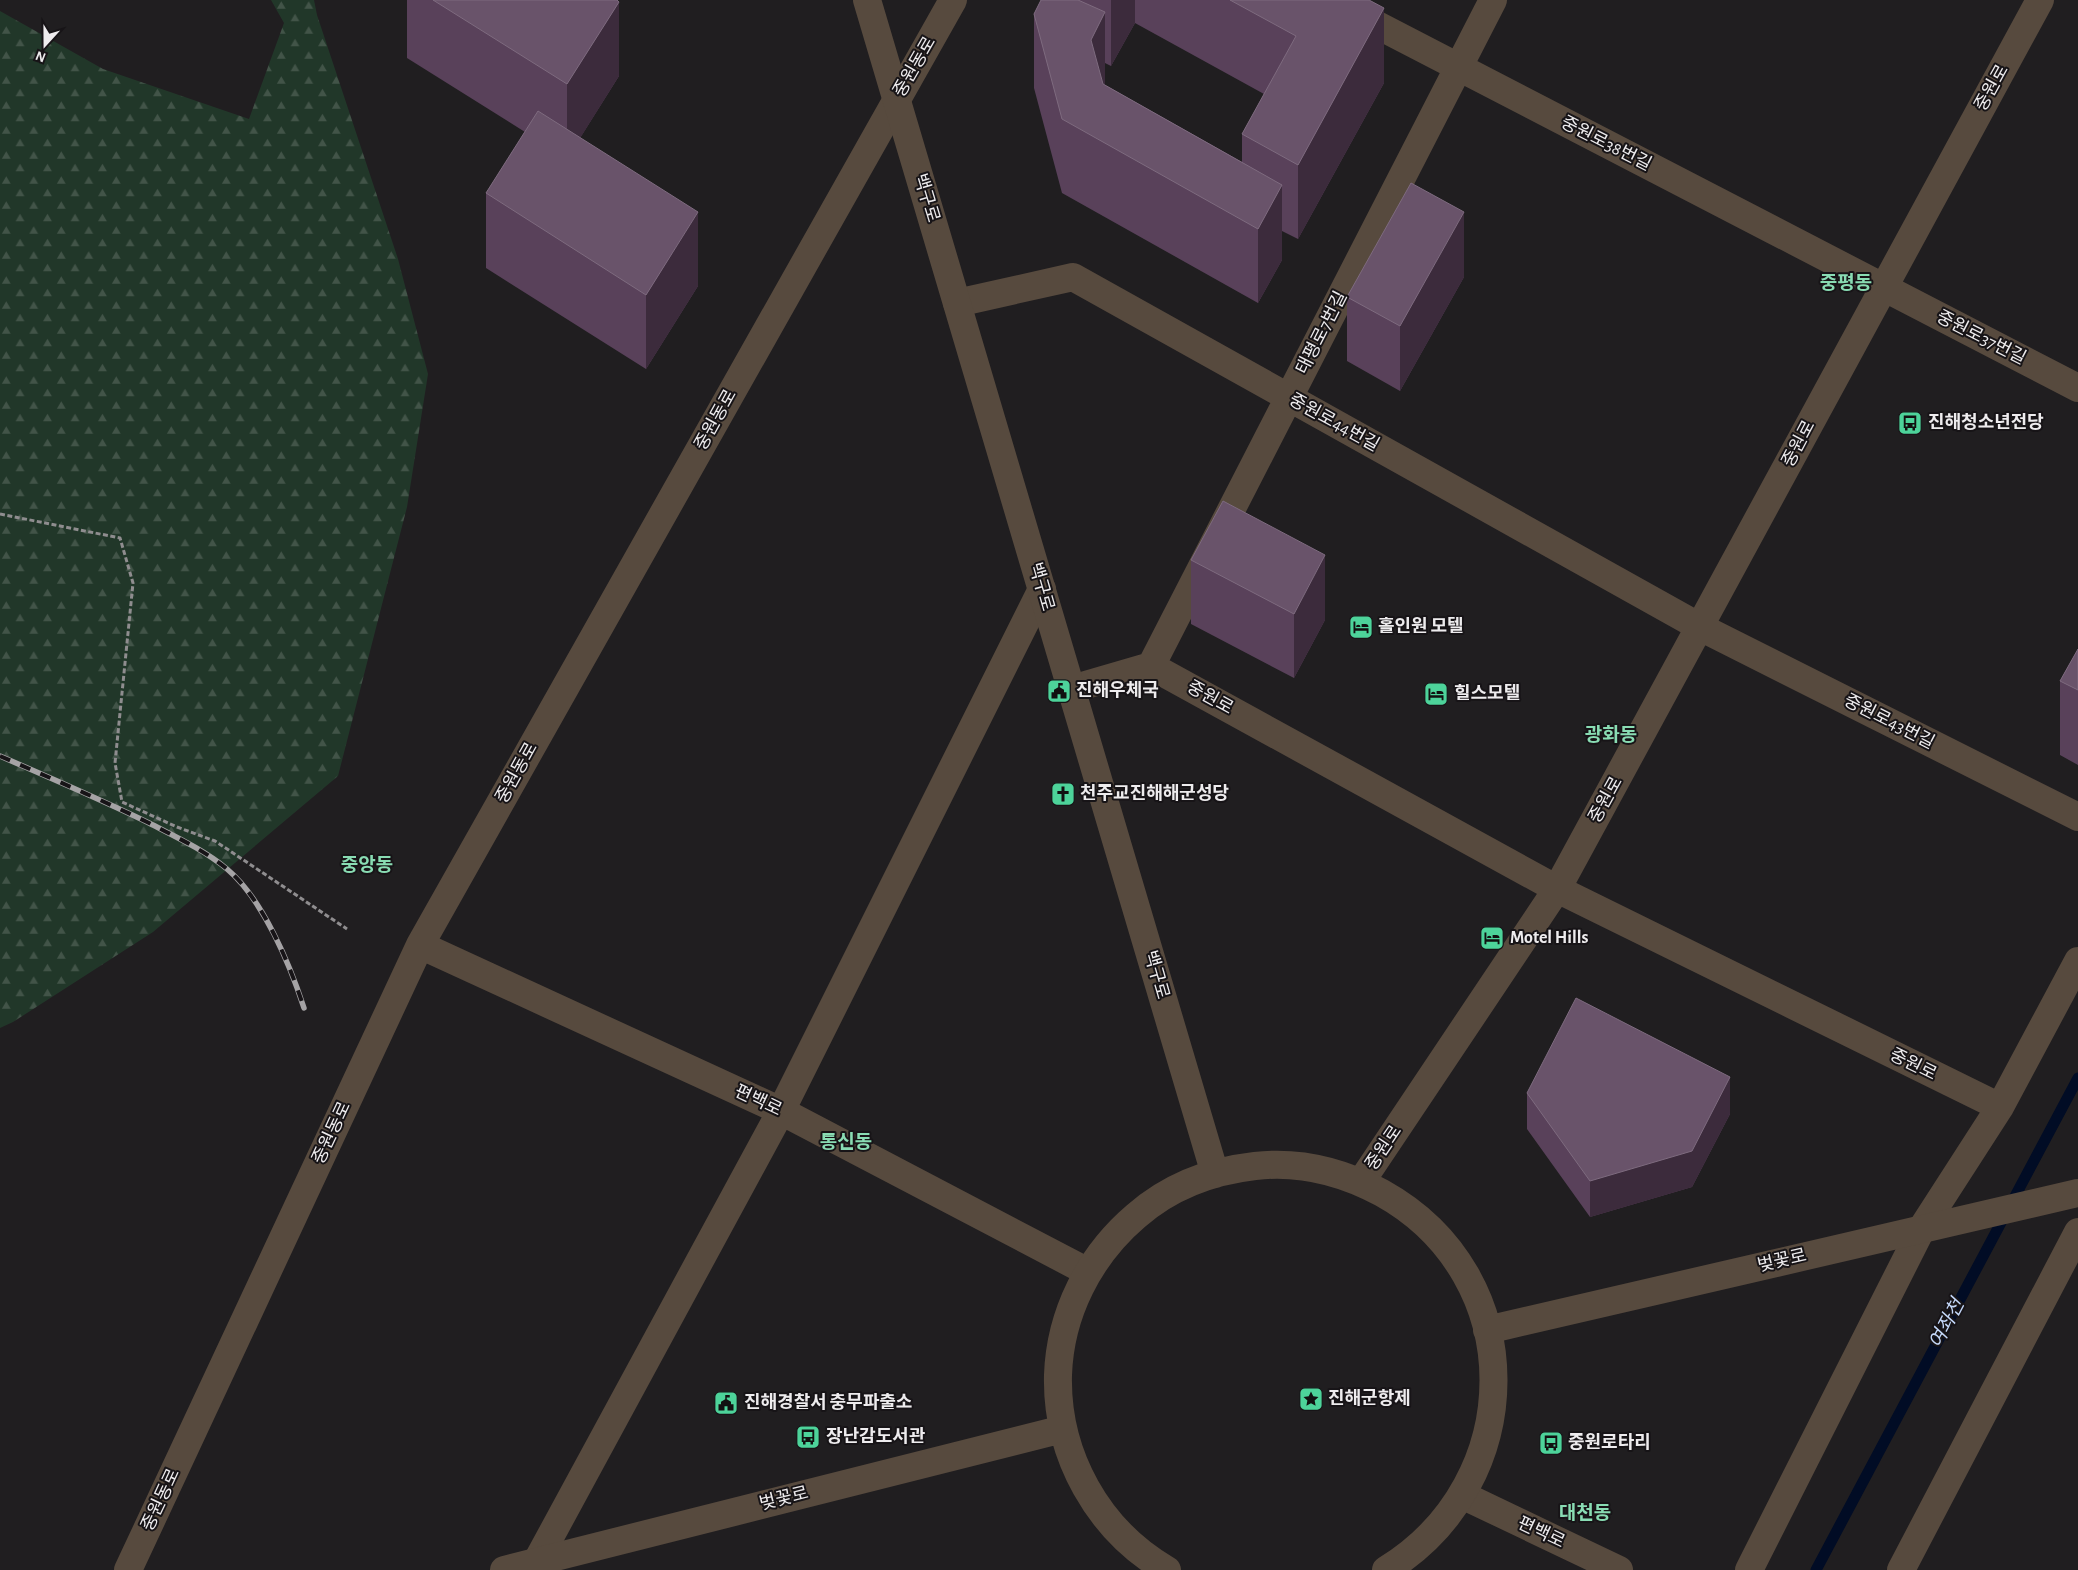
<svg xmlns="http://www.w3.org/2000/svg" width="2078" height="1570" viewBox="0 0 2078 1570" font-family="'Alegreya Sans','Noto Sans KR',sans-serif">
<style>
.forest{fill:url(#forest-firs)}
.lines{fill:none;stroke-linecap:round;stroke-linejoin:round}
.stream{stroke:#010c25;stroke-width:11}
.path{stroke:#8f8d8f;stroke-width:3;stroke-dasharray:5 2.5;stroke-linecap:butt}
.minor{stroke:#574a3e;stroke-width:28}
.tertiary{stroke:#574a3e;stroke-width:28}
.rail-casing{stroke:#a5a3a5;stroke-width:5.5}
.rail{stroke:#171417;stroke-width:4;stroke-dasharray:11;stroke-linecap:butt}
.wall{fill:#59415a;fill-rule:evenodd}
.shaded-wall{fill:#3c2b3c}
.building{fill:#69536a;stroke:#7e6b7f}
.labels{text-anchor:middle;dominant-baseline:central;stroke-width:4;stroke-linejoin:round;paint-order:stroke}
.street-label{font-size:18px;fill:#eeecee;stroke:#171417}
.poi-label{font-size:18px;font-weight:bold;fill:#eeecee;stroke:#171417;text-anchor:start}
.neighbourhood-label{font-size:19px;font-weight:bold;fill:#89dcb3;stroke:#171417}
.water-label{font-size:19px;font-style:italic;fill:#c4d8fa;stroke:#171417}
</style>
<defs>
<pattern id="forest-firs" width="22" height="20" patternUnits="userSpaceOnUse" patternTransform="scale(1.25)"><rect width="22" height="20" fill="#213729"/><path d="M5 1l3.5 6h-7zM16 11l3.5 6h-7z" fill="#425448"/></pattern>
</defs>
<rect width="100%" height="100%" fill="#201e20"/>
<path class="forest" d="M271,0H314L317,15L398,259L428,374L407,507L338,776L153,932L13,1022L0,1028V11L103,69L249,119L284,23Z"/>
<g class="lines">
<path class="stream" d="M1816,1570L2078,1078"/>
<path class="path" d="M0,514L120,538L133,583L115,763L122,802L177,827L215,841L347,929"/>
<path class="minor" d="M1329,0L2078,388
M957,303L1073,277L1700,627L2078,817
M1151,666L1557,889L2000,1107
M1151,666L1493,0
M1072,689L1151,666
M420,945L781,1111L1088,1272
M1361,1182L1557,889L2040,0
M1462,1495L1619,1570
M128,1570L420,945L953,0
M542,1570L537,1561L781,1111L1042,589
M1749,1570L1922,1228L2000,1107L2078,961
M1901,1570L2078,1232"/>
<path class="tertiary" d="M867,0L1215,1174
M1487,1330L2078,1193
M504,1570L1063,1429
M1167,1570C1098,1530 1056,1455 1058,1375C1060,1314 1089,1256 1136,1216C1169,1187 1211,1171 1255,1166C1299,1161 1343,1172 1382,1193C1531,1276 1529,1482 1386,1570"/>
<g class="rail-casing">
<path id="rail" d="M0,756C50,778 100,799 149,823C176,837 204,850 227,869C263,899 290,965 304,1008"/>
</g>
<use href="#rail" class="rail"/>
</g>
<path class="wall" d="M407,0H617L619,76L580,138L698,286L646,369L486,268V193L525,132L407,58Z
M1041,0H1369L1384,83L1298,239L1282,231V260L1258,303L1062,193L1034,88V14ZM1135,23L1264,94L1242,134V162L1105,85V63L1111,66Z
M1464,277L1400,391L1347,361V297Z
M1191,560L1325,620L1294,678L1191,624Z
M2078,649V765L2060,755V681Z
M1527,1093L1730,1114L1692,1187L1590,1217L1527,1129Z"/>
<path class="shaded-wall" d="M1111,0H1135V23L1111,66Z
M619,2V76L567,159V84Z
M1384,8V83L1298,239V165Z
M1105,12V87L1091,115V40Z
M1282,185V260L1258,303V229Z
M698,212V286L646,369V295Z
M1464,212V277L1400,391V326Z
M1325,555V620L1294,678V614Z
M1730,1077V1114L1692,1187L1590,1217V1181Z"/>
<path class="building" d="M433,0H617L619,2L567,84Z
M1041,0H1078L1105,12L1091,40L1103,84L1282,185L1258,229L1062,119L1034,14Z
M1230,0H1369L1384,8L1298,165L1242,134L1296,36Z
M538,111L698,212L646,295L486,193Z
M1411,183L1464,212L1400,326L1347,297Z
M1223,501L1325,555L1294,614L1191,560Z
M2078,649V690L2060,681Z
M1576,998L1730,1077L1692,1151L1590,1181L1527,1093Z"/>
<defs>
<g id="bus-square" transform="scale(1.25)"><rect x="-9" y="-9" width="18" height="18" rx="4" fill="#4dd39a" stroke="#171417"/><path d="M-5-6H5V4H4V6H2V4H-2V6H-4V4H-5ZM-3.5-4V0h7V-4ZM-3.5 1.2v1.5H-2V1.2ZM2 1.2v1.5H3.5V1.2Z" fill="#111"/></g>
<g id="hotel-square" transform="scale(1.25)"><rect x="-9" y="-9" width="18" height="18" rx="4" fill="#4dd39a" stroke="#171417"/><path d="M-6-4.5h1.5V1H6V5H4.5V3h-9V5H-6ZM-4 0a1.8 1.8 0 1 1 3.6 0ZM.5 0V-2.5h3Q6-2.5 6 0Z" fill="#111"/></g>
<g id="civic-square" transform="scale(1.25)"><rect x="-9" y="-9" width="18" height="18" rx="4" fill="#4dd39a" stroke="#171417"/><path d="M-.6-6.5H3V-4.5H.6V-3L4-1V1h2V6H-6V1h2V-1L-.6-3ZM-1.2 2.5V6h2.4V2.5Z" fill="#111"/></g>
<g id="church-square" transform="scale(1.25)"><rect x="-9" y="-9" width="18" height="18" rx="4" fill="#4dd39a" stroke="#171417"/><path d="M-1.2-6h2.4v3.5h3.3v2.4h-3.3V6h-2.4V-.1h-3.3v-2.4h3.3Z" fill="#111"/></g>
<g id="sight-square" transform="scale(1.25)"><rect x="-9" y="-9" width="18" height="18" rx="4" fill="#4dd39a" stroke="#171417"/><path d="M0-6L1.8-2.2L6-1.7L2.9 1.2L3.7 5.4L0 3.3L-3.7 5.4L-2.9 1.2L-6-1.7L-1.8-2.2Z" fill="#111"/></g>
</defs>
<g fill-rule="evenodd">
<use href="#bus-square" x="1910" y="423"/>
<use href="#hotel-square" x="1361" y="627"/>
<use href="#civic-square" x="1059" y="691"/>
<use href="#hotel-square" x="1436" y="694"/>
<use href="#church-square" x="1063" y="794"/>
<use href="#hotel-square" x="1492" y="938"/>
<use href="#sight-square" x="1311" y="1399"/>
<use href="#civic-square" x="726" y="1403"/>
<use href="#bus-square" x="808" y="1437"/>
<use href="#bus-square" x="1551" y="1443"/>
</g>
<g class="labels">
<g class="street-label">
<text transform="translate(915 67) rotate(-60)">중원동로</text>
<text transform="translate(1992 88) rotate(-61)">중원로</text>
<text transform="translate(1606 144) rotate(27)">중원로38번길</text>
<text transform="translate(926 198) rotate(73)">백구로</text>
<text transform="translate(1322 333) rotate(-63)">태평로7번길</text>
<text transform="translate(1981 338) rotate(27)">중원로37번길</text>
<text transform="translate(716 420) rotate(-61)">중원동로</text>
<text transform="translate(1334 423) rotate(29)">중원로44번길</text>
<text transform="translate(1799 444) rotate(-62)">중원로</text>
<text transform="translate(1041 587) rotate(74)">백구로</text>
<text transform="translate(1210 698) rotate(29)">중원로</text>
<text transform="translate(1889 722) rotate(27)">중원로43번길</text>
<text transform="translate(517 773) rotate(-61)">중원동로</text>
<text transform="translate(1606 800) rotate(-61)">중원로</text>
<text transform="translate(1156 975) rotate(74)">백구로</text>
<text transform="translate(1913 1065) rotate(26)">중원로</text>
<text transform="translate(758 1101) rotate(25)">편백로</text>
<text transform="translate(332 1133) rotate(-65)">중원동로</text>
<text transform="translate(1384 1148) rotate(-56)">중원로</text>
<text transform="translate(1782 1261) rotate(-13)">벚꽃로</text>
<text transform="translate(784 1499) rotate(-14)">벚꽃로</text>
<text transform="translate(161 1500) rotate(-65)">중원동로</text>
<text transform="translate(1541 1533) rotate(25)">편백로</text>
</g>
<g class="poi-label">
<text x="1928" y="423">진해청소년전당</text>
<text x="1378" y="627">홀인원 모텔</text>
<text x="1076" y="691">진해우체국</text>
<text x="1454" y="694">힐스모텔</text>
<text x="1080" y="794">천주교진해해군성당</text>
<text x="1510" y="938">Motel Hills</text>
<text x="1328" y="1399">진해군항제</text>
<text x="744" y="1403">진해경찰서 충무파출소</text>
<text x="826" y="1437">장난감도서관</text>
<text x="1568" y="1443">중원로타리</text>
</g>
<g class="neighbourhood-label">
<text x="1846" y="283">중평동</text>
<text x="1611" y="735">광화동</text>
<text x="367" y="865">중앙동</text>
<text x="846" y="1142">통신동</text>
<text x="1585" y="1513">대천동</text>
</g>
<g class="water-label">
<text transform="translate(1947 1324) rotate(-62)">여좌천</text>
</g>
</g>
<g transform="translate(45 45) rotate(201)" stroke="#171417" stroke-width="4" paint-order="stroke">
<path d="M0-4L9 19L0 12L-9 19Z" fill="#eeecee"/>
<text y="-8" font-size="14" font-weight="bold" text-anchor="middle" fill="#eeecee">N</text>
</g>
</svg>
